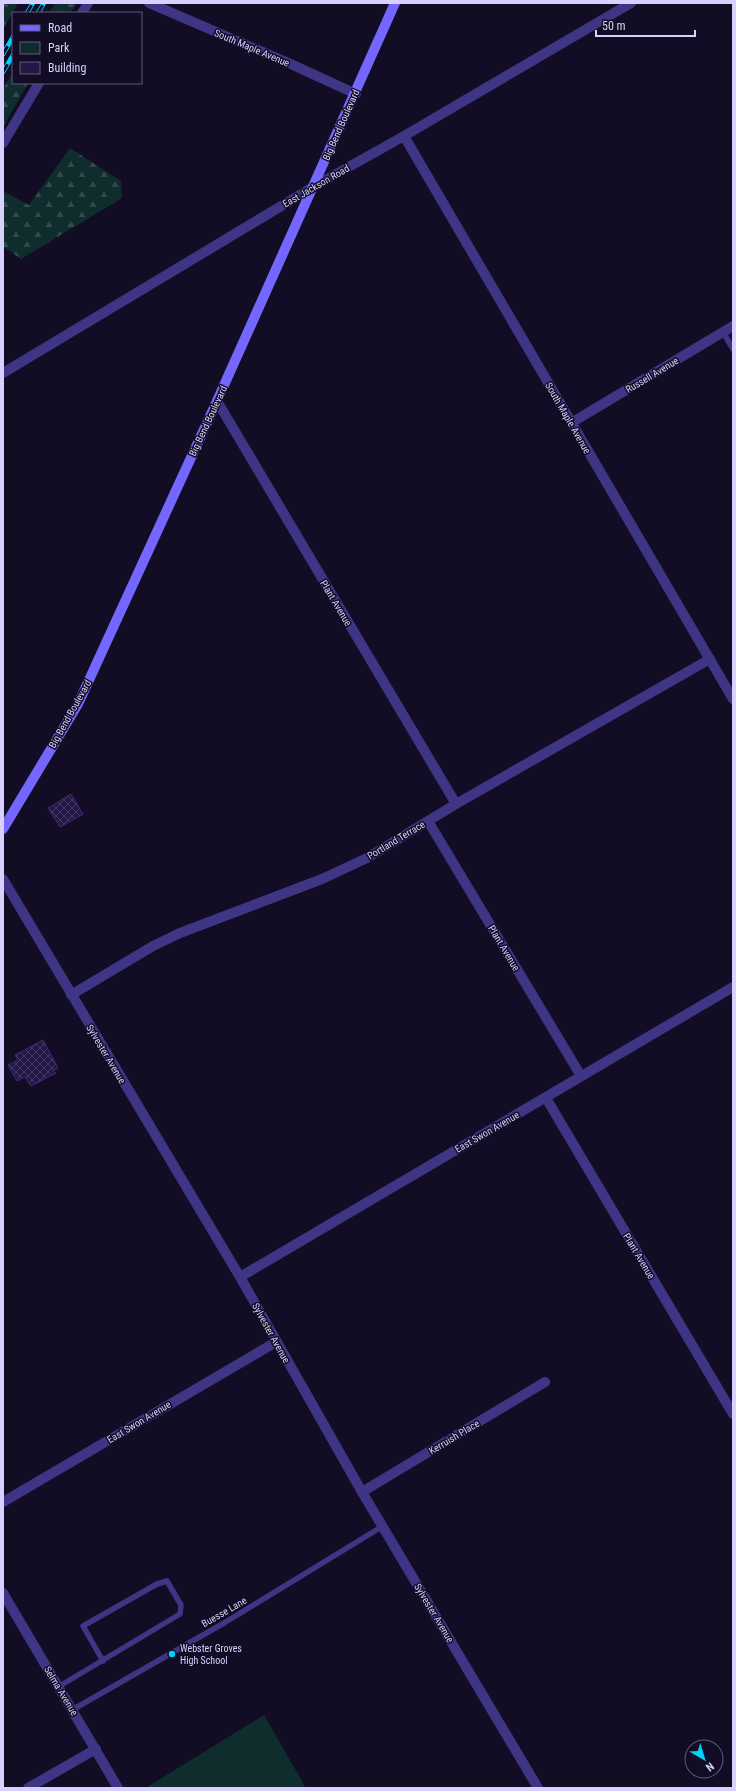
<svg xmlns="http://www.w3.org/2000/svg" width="736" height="1791" viewBox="0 0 736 1791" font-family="'Roboto Condensed',sans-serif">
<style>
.forest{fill:url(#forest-firs)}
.park{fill:#102d2e}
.building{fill:url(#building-cross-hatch);stroke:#3c2973}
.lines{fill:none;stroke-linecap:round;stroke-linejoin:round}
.lane{stroke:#3e3685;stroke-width:5.5}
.street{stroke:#3e3685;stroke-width:10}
.secondary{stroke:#7467ff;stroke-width:10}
.rail-casing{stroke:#00d1fb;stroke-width:4.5}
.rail{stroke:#120d24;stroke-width:3;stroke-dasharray:9;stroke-linecap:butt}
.poi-dot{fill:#00d1fb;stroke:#120d24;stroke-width:1.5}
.labels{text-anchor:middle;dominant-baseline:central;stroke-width:3;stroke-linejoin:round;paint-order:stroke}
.street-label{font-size:10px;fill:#d8d0ff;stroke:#120d24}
.poi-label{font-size:10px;fill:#d8d0ff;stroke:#120d24;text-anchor:start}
</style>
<defs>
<pattern id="forest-firs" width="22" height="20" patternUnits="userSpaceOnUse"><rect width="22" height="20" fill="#102d2e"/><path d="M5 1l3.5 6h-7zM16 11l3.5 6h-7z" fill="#324a4d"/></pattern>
<pattern id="building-cross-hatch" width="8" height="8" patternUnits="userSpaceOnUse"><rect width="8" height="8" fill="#241846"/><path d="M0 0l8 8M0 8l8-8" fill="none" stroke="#433962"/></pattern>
</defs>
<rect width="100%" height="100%" fill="#120d24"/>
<path class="forest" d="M3,3H18L3,29Z
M55,3H77L70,13H49Z
M13,72V83H28L3,127V89Z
M70,148L121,181L122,198L21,259L5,248L3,249V191L29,205Z"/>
<path class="park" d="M264,1715L306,1788H147V1787Z"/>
<path class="building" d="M71,794L83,814L60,827L48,808Z
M43,1040L58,1068L53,1071L56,1073L31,1086L25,1077L17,1081L8,1065L18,1060L15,1055Z"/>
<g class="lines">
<path class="lane" d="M723,332L733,349
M58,1687L180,1614L181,1605L167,1581L157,1584L83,1626L103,1661
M72,1710L224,1623L383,1526"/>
<path class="street" d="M149,3L293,65L356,94
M82,13L88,3
M404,136L733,699
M3,143L39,83
M3,373L313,187L404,136L631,3
M217,401L456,804
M571,423L733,326
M428,821L581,1076
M3,879L240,1277L362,1492L538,1788
M71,995L153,946L180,933L322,879L367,858L456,804L710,659
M546,1098L733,1414
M240,1277L733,987
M362,1492L545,1382
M3,1502L276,1342
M3,1593L118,1788
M28,1788L96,1749"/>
<path class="secondary" d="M3,829L78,704L217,401L395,3"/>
<g class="rail-casing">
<path id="rail" d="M27,13L33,3
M38,13L44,3
M3,54L13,37
M3,72L13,55"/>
</g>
<use href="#rail" class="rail"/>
</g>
<circle class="poi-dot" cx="172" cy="1654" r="4"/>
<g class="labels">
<g class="street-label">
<text transform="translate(252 48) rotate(23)">South Maple Avenue</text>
<text transform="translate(341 125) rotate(-66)">Big Bend Boulevard</text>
<text transform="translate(316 186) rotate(-30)">East Jackson Road</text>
<text transform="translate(652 375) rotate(-31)">Russell Avenue</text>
<text transform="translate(568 418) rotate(60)">South Maple Avenue</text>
<text transform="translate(208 421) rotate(-65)">Big Bend Boulevard</text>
<text transform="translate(336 603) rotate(59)">Plant Avenue</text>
<text transform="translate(70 714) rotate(-61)">Big Bend Boulevard</text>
<text transform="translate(396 840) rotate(-31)">Portland Terrace</text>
<text transform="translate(504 948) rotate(59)">Plant Avenue</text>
<text transform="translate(106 1054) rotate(59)">Sylvester Avenue</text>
<text transform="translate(487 1132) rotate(-30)">East Swon Avenue</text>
<text transform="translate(639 1256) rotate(59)">Plant Avenue</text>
<text transform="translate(271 1333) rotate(61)">Sylvester Avenue</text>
<text transform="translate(139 1422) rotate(-31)">East Swon Avenue</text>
<text transform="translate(454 1437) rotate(-31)">Kerruish Place</text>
<text transform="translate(224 1612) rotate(-30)">Buesse Lane</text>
<text transform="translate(434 1613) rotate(59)">Sylvester Avenue</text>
<text transform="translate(61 1691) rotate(59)">Selma Avenue</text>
</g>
<g class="poi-label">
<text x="180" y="1648">Webster Groves<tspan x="180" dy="12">High School</tspan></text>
</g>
</g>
<rect width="736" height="1791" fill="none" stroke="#d8d0ff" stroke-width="8"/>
<rect x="12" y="12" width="130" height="72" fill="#120d24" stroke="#615b7c"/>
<rect x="20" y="25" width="20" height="6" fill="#7467ff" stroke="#615b7c"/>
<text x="48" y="32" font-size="12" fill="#d8d0ff">Road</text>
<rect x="20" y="42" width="20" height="12" fill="#102d2e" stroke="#615b7c"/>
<text x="48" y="52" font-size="12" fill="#d8d0ff">Park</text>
<rect x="20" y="62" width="20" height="12" fill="#241846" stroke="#615b7c"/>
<text x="48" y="72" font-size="12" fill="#d8d0ff">Building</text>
<g transform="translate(704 1759) rotate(142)"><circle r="19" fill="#120d24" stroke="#615b7c"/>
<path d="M0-3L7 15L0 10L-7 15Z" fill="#00d1fb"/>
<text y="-6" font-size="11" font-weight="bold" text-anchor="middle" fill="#d8d0ff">N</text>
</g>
<path d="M596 30v6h99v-6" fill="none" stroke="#d8d0ff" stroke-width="2"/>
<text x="602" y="30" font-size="12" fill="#d8d0ff" stroke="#120d24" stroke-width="3" paint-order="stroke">50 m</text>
</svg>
